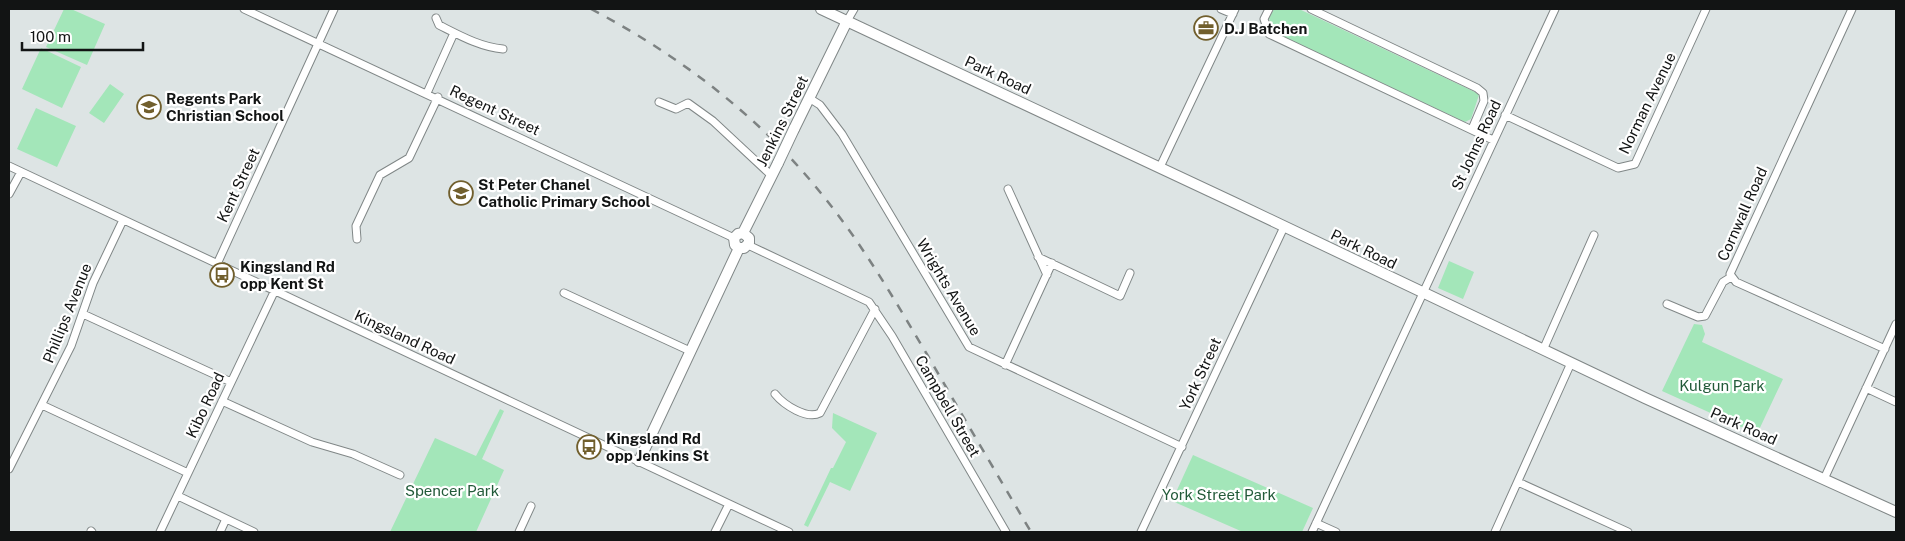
<svg xmlns="http://www.w3.org/2000/svg" width="1905" height="541" viewBox="0 0 1905 541" font-family="'Public Sans',sans-serif">
<style>
.park{fill:#a3e6b9}
.lines{fill:none;stroke-linecap:round;stroke-linejoin:round}
.street-casing{stroke:#808787;stroke-width:9}
.secondary-casing{stroke:#808787;stroke-width:12}
.street{stroke:#fff;stroke-width:7}
.secondary{stroke:#fff;stroke-width:10}
.rail{stroke:#7d8282;stroke-width:2.5;stroke-dasharray:9 9;stroke-linecap:butt}
.secondary-bridge-casing{stroke:#808787;stroke-width:12;stroke-linecap:butt}
.secondary-bridge{stroke:#fff;stroke-width:10}
.labels{text-anchor:middle;dominant-baseline:central;stroke-width:4.5;stroke-linejoin:round;paint-order:stroke}
.poi-label{font-size:15px;font-weight:bold;fill:#121414;stroke:#fff;text-anchor:start}
.street-label{font-size:15px;fill:#121414;stroke:#fff}
.park-label{font-size:15px;fill:#225a39;stroke:#fff}
</style>
<rect width="100%" height="100%" fill="#dde4e4"/>
<path class="park" d="M64,9H71L105,24L87,65L46,47Z
M1274,9H1299L1475,92L1479,95L1471,119L1465,122L1273,32L1269,18Z
M41,48L81,67L62,108L22,89Z
M110,84L124,94L104,123L89,113Z
M36,108L76,126L57,167L17,149Z
M1449,261L1474,272L1463,299L1438,288Z
M1694,324L1702,325L1705,334L1702,342L1783,379L1757,434L1662,391Z
M500,409L504,411L482,459L504,470L476,532H390L435,438L476,456Z
M833,413L877,433L850,491L830,482L808,527L804,525L831,468H833L846,442L832,428Z
M1193,455L1313,508L1302,532H1243L1172,501Z"/>
<g class="lines">
<g class="street-casing">
<path id="street" d="M244,9L734,238
M1221,9L1233,14
M1269,9L1264,19L1269,34L1493,140
M1311,9L1477,88L1483,93L1484,101L1472,129
M1852,9L1730,274L1736,282L1885,349
M436,18L439,25C459,35 480,47 503,49
M847,21L854,9
M427,93L454,33
M809,98L820,105L842,134L969,347L1182,447
M659,102L676,109L688,103L713,121L772,176
M1505,115L1618,168L1635,164L1706,9
M9,166L789,532
M1160,167L1235,9
M1008,189L1047,275
M9,194L21,172
M357,239L356,226L380,175L409,158L438,97
M748,245L869,302L892,336L1006,532
M1038,257L1120,296L1130,273
M217,264L334,9
M564,293L690,351
M1667,304L1698,317L1705,316L1723,282L1731,277
M83,314L231,382
M1543,350L1594,235
M1005,365L1052,263
M1866,388L1896,402
M775,394C784,405 807,420 820,413L875,309
M222,401L312,442L353,454L400,475
M42,405L188,473
M9,469L71,346L93,283L123,220
M1824,479L1896,324
M1518,482L1628,532
M178,496L254,532
M1316,523L1336,532
M91,531L92,532
M160,532L275,290
M220,532L226,519
M519,532L531,506
M715,532L729,504
M1141,532L1284,227
M1312,532L1555,9
M1495,532L1571,363"/>
</g>
<g class="secondary-casing">
<path id="secondary" d="M821,9L1233,202L1645,398L1896,512
M794,129L847,21
M743,233L778,163
M739,248H744L749,243V238L743,233
M739,248L735,245L734,238L738,234L743,233
M639,461L739,248"/>
</g>
<use href="#street" class="street"/>
<use href="#secondary" class="secondary"/>
<path class="rail" d="M591,9C677,54 758,115 820,192C862,243 894,299 928,356C962,415 997,474 1031,532"/>
<g class="secondary-bridge-casing">
<path id="secondary-bridge" d="M778,163L794,129"/>
</g>
<use href="#secondary-bridge" class="secondary-bridge"/>
</g>
<defs>
<g id="office-ring" transform="scale(1.25)"><circle r="9.5" fill="#fff" stroke="#715f2d" stroke-width="1.5"/><path d="M-6-3h4V-5.5h4V-3h4V5H-6ZM-1-4.5V-3h2v-1.5ZM-6 0V1H6V0Z" fill="#715f2d"/></g>
<g id="school-ring" transform="scale(1.25)"><circle r="9.5" fill="#fff" stroke="#715f2d" stroke-width="1.5"/><path d="M0-5L7-2L0 1L-7-2ZM-4 1L0 2.5L4 1V4Q0 6-4 4Z" fill="#715f2d"/></g>
<g id="bus-ring" transform="scale(1.25)"><circle r="9.5" fill="#fff" stroke="#715f2d" stroke-width="1.5"/><path d="M-5-6H5V4H4V6H2V4H-2V6H-4V4H-5ZM-3.5-4V0h7V-4ZM-3.5 1.2v1.5H-2V1.2ZM2 1.2v1.5H3.5V1.2Z" fill="#715f2d"/></g>
</defs>
<g fill-rule="evenodd">
<use href="#office-ring" x="1206" y="28"/>
<use href="#school-ring" x="149" y="107"/>
<use href="#school-ring" x="461" y="193"/>
<use href="#bus-ring" x="222" y="275"/>
<use href="#bus-ring" x="589" y="447"/>
</g>
<g class="labels">
<g class="poi-label">
<text x="1224" y="28">D.J Batchen</text>
<text x="166" y="98">Regents Park<tspan x="166" dy="17">Christian School</tspan></text>
<text x="478" y="184">St Peter Chanel<tspan x="478" dy="17">Catholic Primary School</tspan></text>
<text x="240" y="266">Kingsland Rd<tspan x="240" dy="17">opp Kent St</tspan></text>
<text x="606" y="438">Kingsland Rd<tspan x="606" dy="17">opp Jenkins St</tspan></text>
</g>
<g class="street-label">
<text transform="translate(998 75) rotate(25)">Park Road</text>
<text transform="translate(1647 103) rotate(-64)">Norman Avenue</text>
<text transform="translate(495 110) rotate(25)">Regent Street</text>
<text transform="translate(782 121) rotate(-64)">Jenkins Street</text>
<text transform="translate(1476 145) rotate(-65)">St Johns Road</text>
<text transform="translate(238 185) rotate(-65)">Kent Street</text>
<text transform="translate(1742 214) rotate(-66)">Cornwall Road</text>
<text transform="translate(1364 249) rotate(26)">Park Road</text>
<text transform="translate(949 287) rotate(59)">Wrights Avenue</text>
<text transform="translate(67 313) rotate(-68)">Phillips Avenue</text>
<text transform="translate(405 337) rotate(25)">Kingsland Road</text>
<text transform="translate(1200 374) rotate(-65)">York Street</text>
<text transform="translate(205 405) rotate(-65)">Kibo Road</text>
<text transform="translate(948 406) rotate(60)">Campbell Street</text>
<text transform="translate(1744 426) rotate(24)">Park Road</text>
</g>
<g class="park-label">
<text x="1722" y="385">Kulgun Park</text>
<text x="452" y="490">Spencer Park</text>
<text x="1219" y="494">York Street Park</text>
</g>
</g>
<rect width="1905" height="541" fill="none" stroke="#121414" stroke-width="20"/>
<path d="M22 42v8h121v-8" fill="none" stroke="#121414" stroke-width="2.5"/>
<text x="30" y="42" font-size="15" fill="#121414" stroke="#ffffff" stroke-width="4" paint-order="stroke">100 m</text>
</svg>
